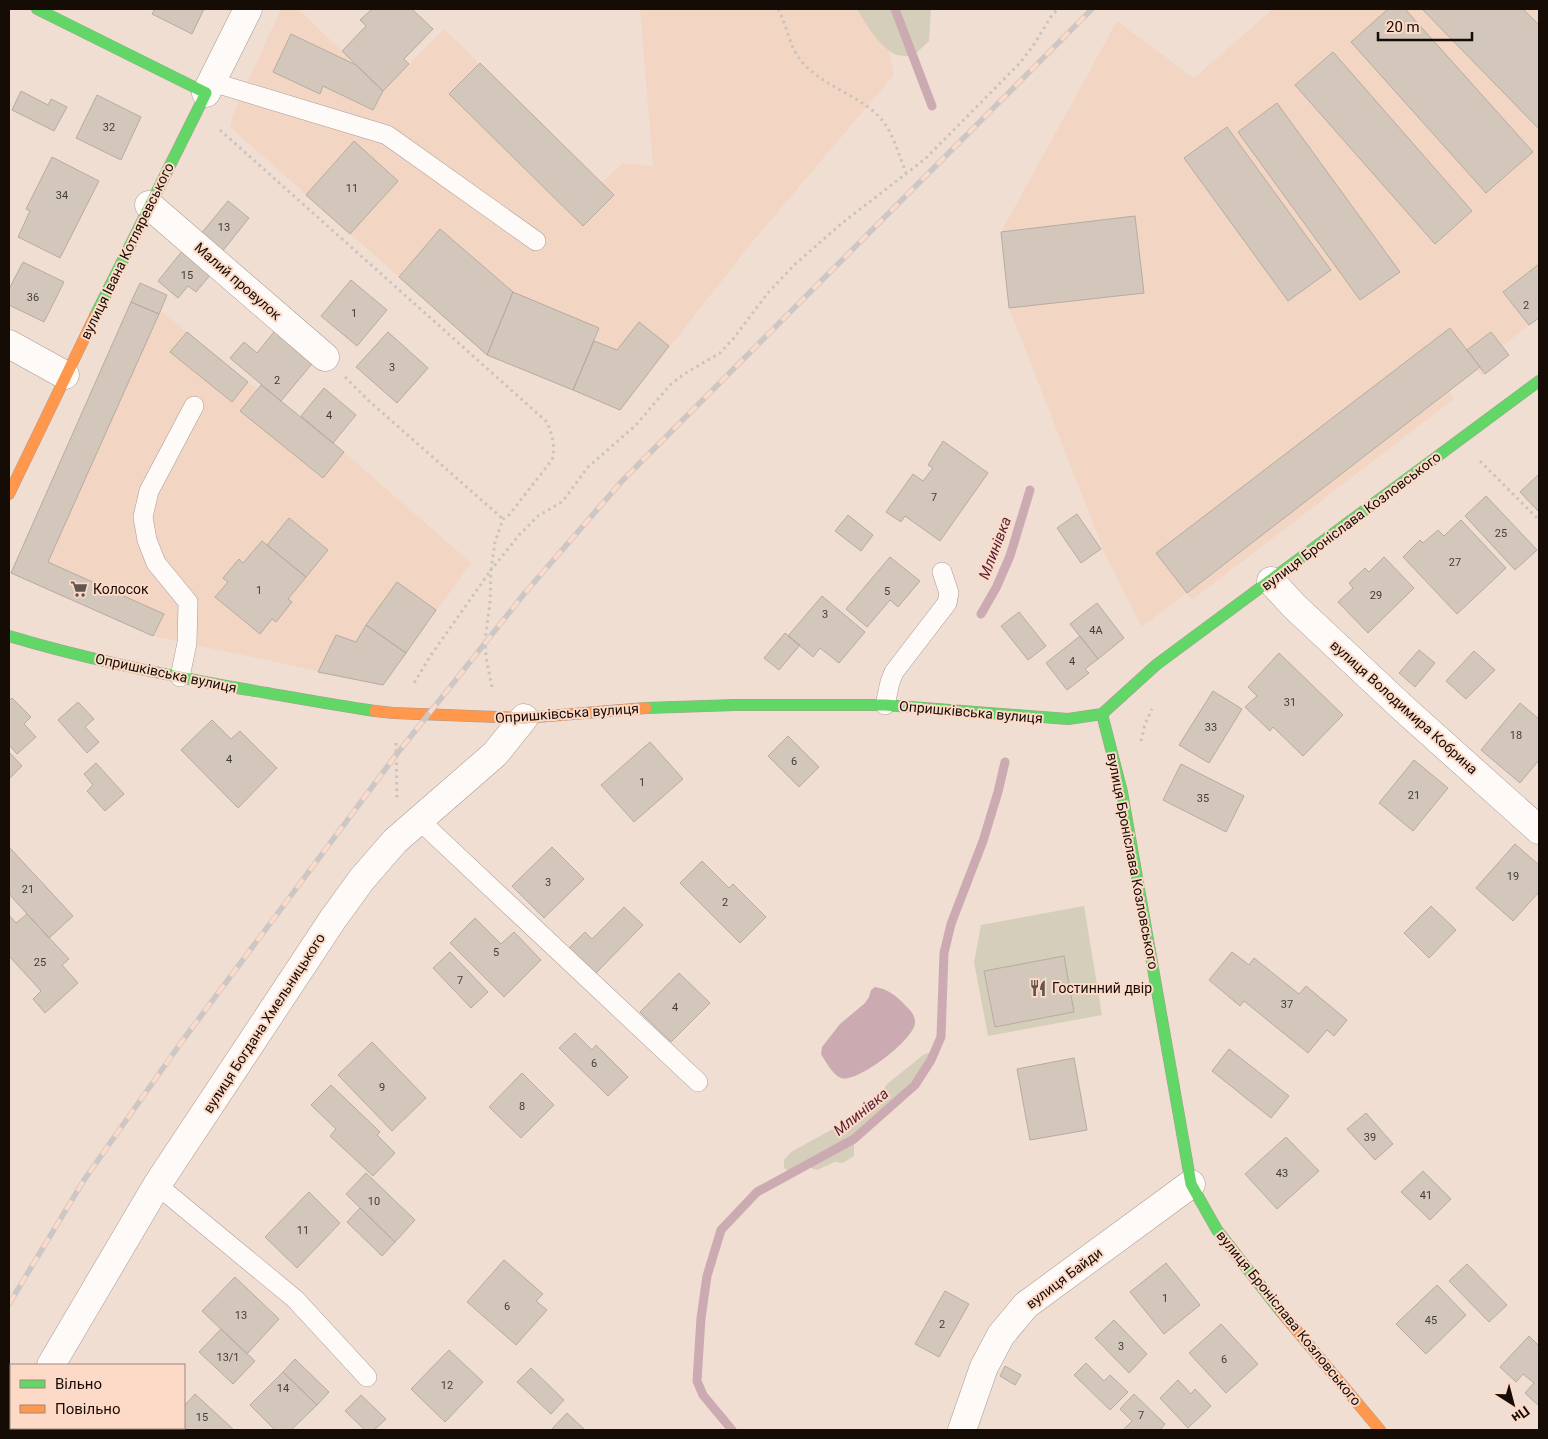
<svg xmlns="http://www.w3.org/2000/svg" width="1548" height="1439" viewBox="0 0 1548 1439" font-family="Roboto,sans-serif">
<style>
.built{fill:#f3d5c3}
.green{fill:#d5ceba}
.water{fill:#ccaab1}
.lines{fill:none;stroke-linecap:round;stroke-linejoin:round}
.stream{stroke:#ccaab1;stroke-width:9}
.building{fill:#d3c7bc;stroke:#b6aba1}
.lane-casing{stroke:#a99b93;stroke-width:20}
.street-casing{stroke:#a99b93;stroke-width:29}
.fast-casing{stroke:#a99b93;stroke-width:12}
.slow-casing{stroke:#a99b93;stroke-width:12}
.path{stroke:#c9c3c0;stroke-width:3;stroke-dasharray:2.5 4;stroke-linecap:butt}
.lane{stroke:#fdfaf8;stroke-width:19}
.street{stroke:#fdfaf8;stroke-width:28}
.fast{stroke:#63d668;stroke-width:11}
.slow{stroke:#ff974d;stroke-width:11}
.rail-casing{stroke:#ccc7c4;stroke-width:5.5}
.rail{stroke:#fcdac7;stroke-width:4;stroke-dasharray:11;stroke-linecap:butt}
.labels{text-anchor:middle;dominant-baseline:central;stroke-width:4;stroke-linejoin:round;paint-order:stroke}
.number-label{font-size:11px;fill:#453b34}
.street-label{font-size:14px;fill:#160c06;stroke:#fcdac7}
.poi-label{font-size:14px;fill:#160c06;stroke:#fcdac7;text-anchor:start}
.water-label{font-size:15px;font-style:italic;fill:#521e36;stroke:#fcdac7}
</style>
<rect width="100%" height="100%" fill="#f0ded3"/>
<path class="built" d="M281,9H298L383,90L444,29L601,183L623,163L653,166L640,9H879L894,75L753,241L620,410L487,355L230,127L235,109Z
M1273,9H1539V318L1502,346L1509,355L1482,376L1477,370L1449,392L1454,399L1192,600L1186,593L1142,627L1105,554L1009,308L1001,232L1117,21L1194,78Z
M131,302L159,314L161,311L257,389L261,385L344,452L471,563L383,685L153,636L11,573Z"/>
<path class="green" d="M857,9H931L929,41L913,56C908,56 901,56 897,55C882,50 864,22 857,9Z
M1084,906L1102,1015L988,1036L974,962L981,925Z
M936,1050L915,1085L854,1139V1156L843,1163L835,1162L817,1170L805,1166L793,1173L784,1168V1160L791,1152L864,1112L879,1099L886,1085L923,1055Z"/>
<path class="water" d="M875,987C888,989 895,995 904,1004C910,1010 915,1014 915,1023C914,1040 856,1084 841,1078C832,1074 826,1062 821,1054L822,1047L840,1024L865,1003L869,997L871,990Z"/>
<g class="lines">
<path class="stream" d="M895,9L932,106
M981,614L996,588L1010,556L1030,490
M732,1430L703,1395L697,1381L701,1318L707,1276L721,1230L757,1192L854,1139L915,1085L931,1060L941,1037L944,953L951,924L983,841L998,792L1005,762"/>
</g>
<path class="building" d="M155,9H204L192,34L152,14Z
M372,9H412L433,29L404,59L409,64L383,91L342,51L366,26L360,20Z
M1388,9H1405L1533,152L1486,193L1351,42Z
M1422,9H1523L1539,25V129Z
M291,34L356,65L383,91L373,110L323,86L320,94L273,72Z
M1333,52L1472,211L1435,244L1295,85Z
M480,63L614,195L583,226L449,94Z
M21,91L48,105L51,99L67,107L54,131L12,110Z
M97,95L141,117L121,160L76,138Z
M1277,103L1400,272L1360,300L1238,132Z
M1227,127L1331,270L1288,301L1184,158Z
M354,141L398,181L350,234L306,195Z
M52,157L99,181L60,258L18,237L30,211L26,209Z
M228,201L249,218L221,253L200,235Z
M1135,216L1144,293L1009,308L1001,232Z
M440,229L513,292L487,355L399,277Z
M187,245L216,268L196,292L188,286L178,298L158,281Z
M23,262L64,282L44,322L9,305V289Z
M1539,264V318L1529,325L1503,292Z
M351,280L387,310L357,346L321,316Z
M140,283L167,295L159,314L131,302Z
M513,292L599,328L573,390L487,355Z
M131,302L159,314L48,562L164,614L153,636L11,573Z
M639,322L669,346L620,410L573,390L594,341L617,350Z
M278,327L316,359L281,401L230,358L244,342L257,353Z
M1450,328L1480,367L1187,593L1156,553Z
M187,332L248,382L232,402L170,352Z
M388,332L428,368L397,403L356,367Z
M1491,332L1509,355L1485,374L1467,350Z
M261,385L344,452L323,478L240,411Z
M324,388L356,415L333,443L301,416Z
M943,441L988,473L940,541L905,516L901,522L886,512L913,474L923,481L933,468L928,465Z
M1539,474V509L1538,511L1520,492Z
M1486,496L1537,550L1515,570L1465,516Z
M1077,514L1101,549L1081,563L1057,528Z
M848,515L873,535L861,551L835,531Z
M289,518L328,550L306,577L267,545Z
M1461,520L1506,568L1457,614L1403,557L1420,540L1423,543L1438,530L1444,536Z
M262,541L306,577L288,599L292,602L276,622L272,619L260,634L215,597L228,582L223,578L239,559L243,563Z
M890,557L920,581L898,607L890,600L867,627L846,609Z
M1384,557L1414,588L1368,633L1338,602L1353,588L1349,583L1365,568L1369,572Z
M397,582L436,610L406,653L366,625Z
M822,596L865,632L839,663L820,648L813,657L788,636Z
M1097,603L1124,638L1098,659L1070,624Z
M1019,612L1046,646L1028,660L1001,626Z
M366,625L406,653L383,685L318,672L336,635L356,642Z
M785,633L800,645L779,670L764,658Z
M1080,636L1098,659L1085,669L1089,673L1067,690L1046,663Z
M1419,650L1435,663L1415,687L1399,673Z
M1474,651L1495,670L1466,699L1446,681Z
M1279,653L1343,715L1303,756L1273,727L1270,731L1245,707L1257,696L1248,687Z
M1213,691L1242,709L1209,763L1179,745Z
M12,698L31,717L24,724L36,737L17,754L9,745V701Z
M78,702L94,719L85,727L99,742L87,753L58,720Z
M1520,703L1539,719V760L1520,783L1481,750Z
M212,720L231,739L240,731L277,768L238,808L181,750Z
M788,736L819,767L799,787L768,756Z
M650,742L683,779L634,822L601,785Z
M9,752L22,766L9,779Z
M1414,760L1448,788L1413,831L1379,803Z
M96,763L124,794L105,811L87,791L93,785L84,774Z
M1181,764L1244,796L1226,832L1163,800Z
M1515,844L1539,865V892L1513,921L1476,888Z
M9,847L73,916L49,938L9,894Z
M552,847L584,879L544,918L512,886Z
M702,861L729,888L733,884L766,917L740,943L680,883Z
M1431,906L1456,930L1429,958L1404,933Z
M624,907L643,925L595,974L568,949L585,932L592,939Z
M27,914L69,959L62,965L78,983L45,1013L33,999L41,991L9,956V915L16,923Z
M475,918L501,944L514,932L541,960L504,997L450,943Z
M450,952L488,992L471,1008L433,968Z
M1232,952L1249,965L1254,958L1299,994L1306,986L1347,1020L1334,1036L1327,1030L1308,1053L1244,1001L1240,1006L1209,980Z
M1064,956L1074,1012L995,1027L984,971Z
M679,973L710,1003L671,1042L640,1012Z
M575,1033L592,1050L596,1045L628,1077L608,1096L559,1048Z
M372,1042L426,1098L392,1131L338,1075Z
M1229,1049L1289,1096L1271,1118L1212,1071Z
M1074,1058L1087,1130L1030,1140L1017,1069Z
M522,1073L554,1105L521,1138L489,1107Z
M331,1085L380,1132L377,1135L395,1153L373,1176L330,1136L336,1129L311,1105Z
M1366,1113L1393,1144L1375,1160L1347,1129Z
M1286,1137L1319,1171L1277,1209L1245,1174Z
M1423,1171L1451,1199L1430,1220L1401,1192Z
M366,1173L415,1220L395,1242L346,1194Z
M309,1192L340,1223L297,1268L265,1237Z
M360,1208L395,1242L382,1256L347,1222Z
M504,1260L543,1294L536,1301L547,1310L516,1345L467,1302Z
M1166,1263L1200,1305L1164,1334L1130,1292Z
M1467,1264L1507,1305L1489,1322L1449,1281Z
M235,1277L279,1319L247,1354L202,1311Z
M1437,1285L1466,1315L1426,1354L1396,1324Z
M945,1291L969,1304L939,1357L915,1344Z
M1114,1320L1147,1354L1129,1373L1095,1338Z
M1221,1324L1258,1364L1226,1393L1189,1353Z
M221,1329L255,1361L233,1384L199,1352Z
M1529,1336L1539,1346V1406L1525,1393L1534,1383L1523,1374L1516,1382L1500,1367Z
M449,1350L483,1382L445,1422L411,1389Z
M295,1359L329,1392L317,1405L283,1372Z
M1086,1363L1104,1381L1110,1375L1128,1392L1110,1410L1074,1375Z
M1005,1366L1021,1375L1015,1385L1000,1376Z
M531,1368L564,1400L551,1414L517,1382Z
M283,1372L317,1405L291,1430H275L250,1405Z
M1178,1380L1191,1394L1195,1389L1211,1406L1188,1428L1160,1398Z
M195,1394L234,1430H163L160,1428H184V1406Z
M1134,1394L1165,1424L1160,1430H1123L1132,1421L1120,1409Z
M361,1395L386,1419L374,1430H365L345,1411Z
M567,1413L585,1430H551Z"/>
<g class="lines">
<g class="lane-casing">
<path id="lane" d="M212,82L387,135L536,241
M180,677L187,643L188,602L156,563L147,540L143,517L149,491L194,406
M885,705L890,682L894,672L947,603L949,593L942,572
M418,819L698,1082
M157,1185L295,1299L367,1377"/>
</g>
<g class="street-casing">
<path id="street" d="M206,93L248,9
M149,205L325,357
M9,344L65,375
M1271,581L1294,606L1404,709L1539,830
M51,1365L157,1185L333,919L362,879L395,841L495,754L524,718
M13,1430L15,1428
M962,1430L984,1367L1001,1335L1026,1305L1191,1184"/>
</g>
<g class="fast-casing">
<path id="fast" d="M37,9L206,93L95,316
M9,636C82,658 157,673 232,687C280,695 327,704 375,711
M646,708L735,705H885L1068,719L1102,714
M1102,714L1122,792L1191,1184L1217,1230L1282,1313
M1102,714L1156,665L1539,381"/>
</g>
<g class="slow-casing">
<path id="slow" d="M9,494L95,316
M375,711L393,713L524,718L646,708
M1282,1313L1380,1430"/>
</g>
<path class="path" d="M778,9C788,27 789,49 804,64C826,88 862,96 882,120C894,135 899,156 906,173
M220,130L547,422C552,435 556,447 552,460L509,515L503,519L495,542L491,570L431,655L414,683
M345,377L369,401L503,519
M1480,461L1539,520
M492,687L486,657L485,641L490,602L491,570L520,534L538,516L560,503L566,497L587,468L636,425L670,385L684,374L720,353L733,339L767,294L794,265L841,224L925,159L1019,64L1033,46L1052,15L1058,9
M1141,741L1145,724L1152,709
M396,743L397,799"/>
<use href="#lane" class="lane"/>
<use href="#street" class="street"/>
<use href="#fast" class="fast"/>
<use href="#slow" class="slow"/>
<g class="rail-casing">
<path id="rail" d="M9,1304L84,1180L180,1044L396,755L524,594L622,481L1092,9"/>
</g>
<use href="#rail" class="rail"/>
</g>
<defs>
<g id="supermarket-bare" transform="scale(1.35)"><path d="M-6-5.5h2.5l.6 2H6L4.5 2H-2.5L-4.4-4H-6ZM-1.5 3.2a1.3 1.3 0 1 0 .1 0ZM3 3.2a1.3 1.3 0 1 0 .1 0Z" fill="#62564e" stroke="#fcdac7" stroke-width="2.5" paint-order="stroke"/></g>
<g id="restaurant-bare" transform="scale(1.35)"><path d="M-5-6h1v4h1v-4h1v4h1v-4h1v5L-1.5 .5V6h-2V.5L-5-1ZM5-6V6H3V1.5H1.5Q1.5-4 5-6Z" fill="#62564e" stroke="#fcdac7" stroke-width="2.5" paint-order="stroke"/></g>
</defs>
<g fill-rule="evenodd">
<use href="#supermarket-bare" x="79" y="589"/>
<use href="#restaurant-bare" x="1038" y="988"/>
</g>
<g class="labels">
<g class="number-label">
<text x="109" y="127">32</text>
<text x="352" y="188">11</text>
<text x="62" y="195">34</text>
<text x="224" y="227">13</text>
<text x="187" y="275">15</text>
<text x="33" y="297">36</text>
<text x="1526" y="305">2</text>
<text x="354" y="313">1</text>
<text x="392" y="367">3</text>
<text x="277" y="380">2</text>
<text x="329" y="415">4</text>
<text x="934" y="497">7</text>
<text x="1501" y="533">25</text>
<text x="1455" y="562">27</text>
<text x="259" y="590">1</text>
<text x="887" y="591">5</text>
<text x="1376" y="595">29</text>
<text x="825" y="614">3</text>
<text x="1096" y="630">4А</text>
<text x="1072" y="661">4</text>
<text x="1290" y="702">31</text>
<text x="1211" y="727">33</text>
<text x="1516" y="735">18</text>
<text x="229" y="759">4</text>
<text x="794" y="761">6</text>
<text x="642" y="782">1</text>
<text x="1414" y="795">21</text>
<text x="1203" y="798">35</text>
<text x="1513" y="876">19</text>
<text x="548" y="882">3</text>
<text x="28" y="889">21</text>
<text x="725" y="902">2</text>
<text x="496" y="952">5</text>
<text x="40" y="962">25</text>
<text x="460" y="980">7</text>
<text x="1287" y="1004">37</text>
<text x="675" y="1007">4</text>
<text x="594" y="1063">6</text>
<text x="382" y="1087">9</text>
<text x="522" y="1106">8</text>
<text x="1370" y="1137">39</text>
<text x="1282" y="1173">43</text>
<text x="1426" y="1195">41</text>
<text x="374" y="1201">10</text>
<text x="303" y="1230">11</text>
<text x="1165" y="1298">1</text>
<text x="507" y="1306">6</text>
<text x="241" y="1315">13</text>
<text x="1431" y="1320">45</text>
<text x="942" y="1324">2</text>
<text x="1121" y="1346">3</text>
<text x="228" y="1357">13/1</text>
<text x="1224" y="1359">6</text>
<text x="447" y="1385">12</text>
<text x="283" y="1388">14</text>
<text x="1141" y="1415">7</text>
<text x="202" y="1417">15</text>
</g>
<g class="street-label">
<text transform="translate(127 251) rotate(-64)">вулиця Івана Котляревського</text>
<text transform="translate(238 281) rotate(41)">Малий провулок</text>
<text transform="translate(1351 521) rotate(-37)">вулиця Броніслава Козловського</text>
<text transform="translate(166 673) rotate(12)">Опришківська вулиця</text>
<text transform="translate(1404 707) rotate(42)">вулиця Володимира Кобрина</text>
<text transform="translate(971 712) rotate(5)">Опришківська вулиця</text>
<text transform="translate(567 713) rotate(-4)">Опришківська вулиця</text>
<text transform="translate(1133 861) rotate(79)">вулиця Броніслава Козловського</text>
<text transform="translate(264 1023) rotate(-57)">вулиця Богдана Хмельницького</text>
<text transform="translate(1064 1278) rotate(-37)">вулиця Байди</text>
<text transform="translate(1289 1318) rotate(51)">вулиця Броніслава Козловського</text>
</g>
<g class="poi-label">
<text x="93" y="589">Колосок</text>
<text x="1052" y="988">Гостинний двір</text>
</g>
<g class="water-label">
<text transform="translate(995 548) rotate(-69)">Млинівка</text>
<text transform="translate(861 1112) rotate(-39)">Млинівка</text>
</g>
</g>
<rect width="1548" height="1439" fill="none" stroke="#160c06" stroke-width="20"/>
<rect x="10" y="1364" width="175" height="65" fill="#fcdac7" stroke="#a0887a"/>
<rect x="20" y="1380" width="25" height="8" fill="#63d668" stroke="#a0887a"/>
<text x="55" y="1389" font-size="15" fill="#160c06">Вільно</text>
<rect x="20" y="1405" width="25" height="8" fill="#ff974d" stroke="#a0887a"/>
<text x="55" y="1414" font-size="15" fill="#160c06">Повільно</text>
<g transform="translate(1513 1404) rotate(144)" stroke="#fcdac7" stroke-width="4" paint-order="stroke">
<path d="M0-4L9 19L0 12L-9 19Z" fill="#160c06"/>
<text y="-8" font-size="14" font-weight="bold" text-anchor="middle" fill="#160c06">Пн</text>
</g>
<path d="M1378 32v8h94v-8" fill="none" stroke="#160c06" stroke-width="2.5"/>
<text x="1386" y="32" font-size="15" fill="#160c06" stroke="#fcdac7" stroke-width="4" paint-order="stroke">20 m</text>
</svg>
